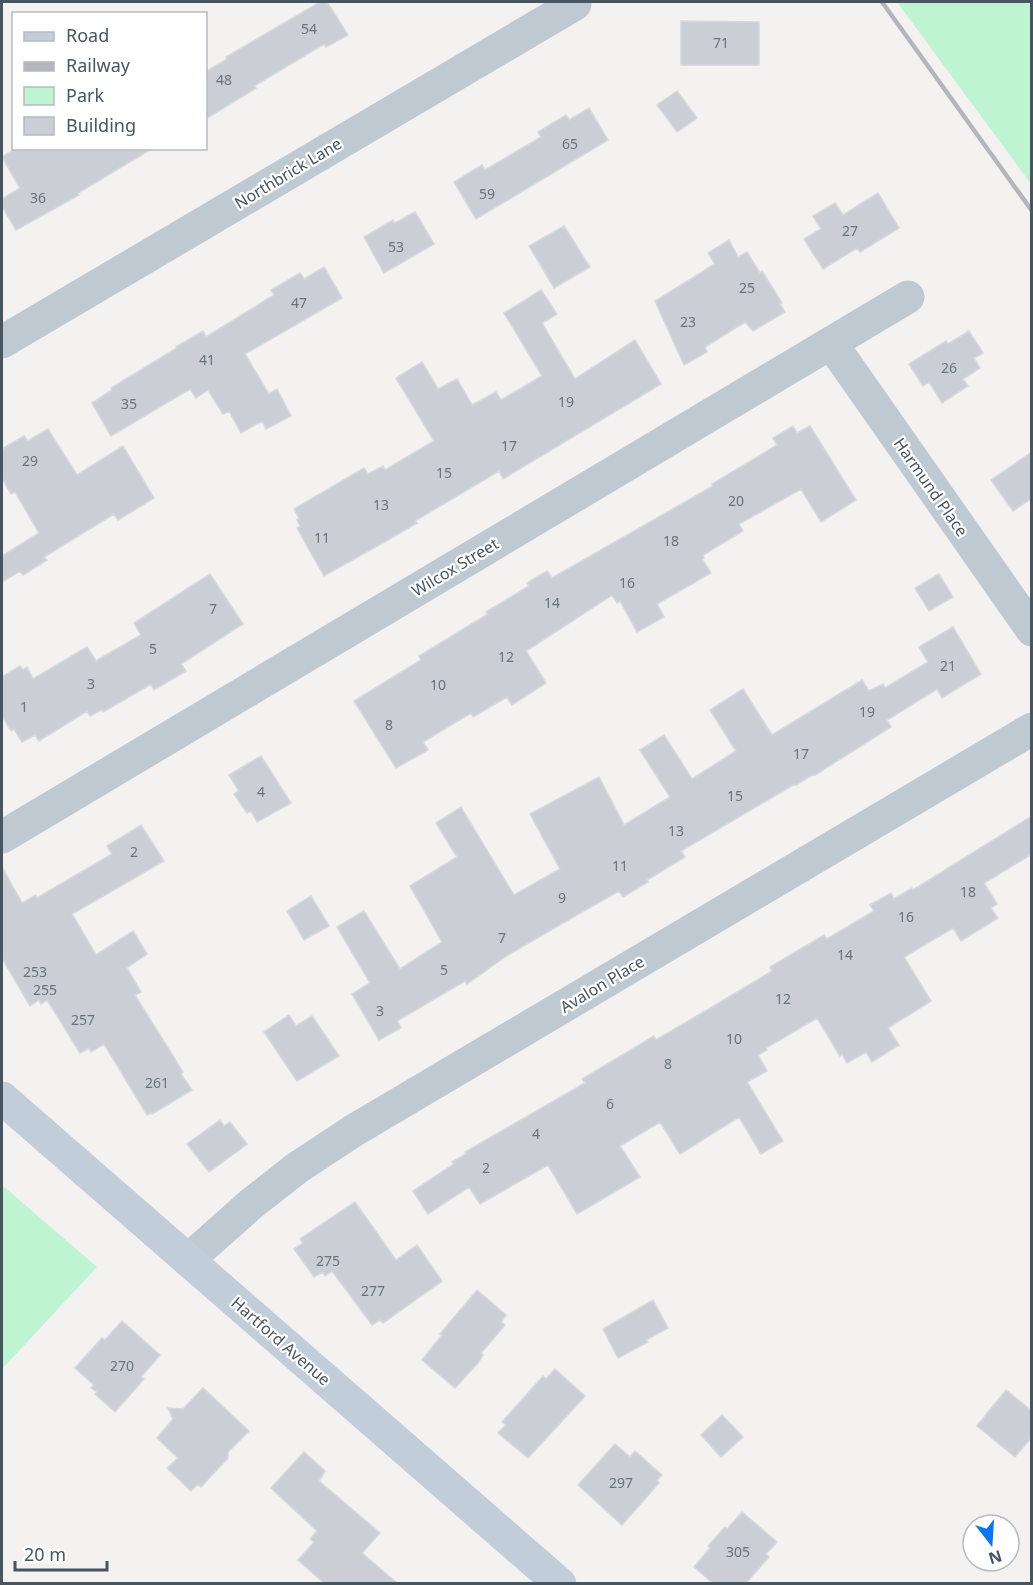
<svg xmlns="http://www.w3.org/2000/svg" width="1033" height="1585" viewBox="0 0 1033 1585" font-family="'Noto Sans',sans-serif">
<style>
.green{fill:#bef4d1}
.building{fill:#cbced4;stroke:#d5d8dd;stroke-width:1.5}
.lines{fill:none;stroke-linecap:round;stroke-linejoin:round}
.street{stroke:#bec9d2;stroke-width:33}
.secondary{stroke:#c1cdd9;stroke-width:33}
.rail{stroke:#b3b7bc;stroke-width:4.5}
.labels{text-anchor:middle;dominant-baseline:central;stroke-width:4.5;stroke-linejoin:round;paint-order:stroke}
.number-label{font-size:14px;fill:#68737e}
.street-label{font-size:16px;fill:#475561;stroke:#fff}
</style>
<rect width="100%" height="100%" fill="#f4f1f1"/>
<path class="green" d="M897,2H1031V184Z
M2,1185L97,1267L2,1369Z"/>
<path class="building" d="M320,2H327L348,35L326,47L324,44L254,86L256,88L206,119V72L227,59L226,57Z
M681,21L759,22V65H681Z
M677,91L697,118L677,132L657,105Z
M589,108L608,140L476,219L454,182L482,165L485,170L541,137L538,132L566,115L569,120Z
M17,148H153L78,193L79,195L16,230L2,206V199L20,188L2,157Z
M878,193L899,228L860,252L857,248L823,269L804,239L821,229L813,216L835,203L843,215Z
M415,212L434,244L384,273L364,237L393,220L395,223Z
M564,226L590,267L554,288L529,246Z
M729,240L738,257L747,252L760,273L762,271L782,303L780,304L785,312L753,331L745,322L705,347L707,352L684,365L655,301L715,264L708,253Z
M324,267L342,298L245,354L269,394L277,389L291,416L266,429L262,421L241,433L229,411L223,414L208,390L196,398L190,389L111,436L92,403L112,390L111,388L177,348L176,347L203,331L206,337L274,295L271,290L300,273L304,279Z
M541,290L557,314L542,323L575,379L635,340L661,384L503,479L499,471L415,521L417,523L393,537L324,576L297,528L300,526L297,520L299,518L294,509L364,468L368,474L383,466L385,470L434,441L396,378L422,362L438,389L457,379L472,405L496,392L501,400L542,376L504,313Z
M969,331L983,353L974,358L980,368L963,379L968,386L942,403L929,382L923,386L909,364L946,341L948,344Z
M793,426L797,433L810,426L856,500L821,522L801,489L739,524L743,531L703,555L704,558L702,559L711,573L657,604L664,617L637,632L620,601L617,603L612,595L526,651L546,683L512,705L507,697L473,717L471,713L423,742L428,750L396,768L354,701L421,660L419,656L488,614L486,612L529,586L527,583L547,571L552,578L713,486L712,484L777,445L773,438Z
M48,429L77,475L123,446L154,498L118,520L114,514L44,557L47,560L23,575L20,571L2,582V556L39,533L15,492L11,494L2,478V449L24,436L28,441Z
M1032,452V498L1013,511L991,480Z
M210,574L243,624L181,664L186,671L154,690L151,684L103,712L101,710L90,716L87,711L39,741L35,735L22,742L14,729L11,731L2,716V677L20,666L23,670L27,667L33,679L87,647L96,661L99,659L141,635L134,623Z
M939,574L953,597L929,611L915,588Z
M953,627L981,674L942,698L937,689L887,720L891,727L815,775L814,774L796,785L795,784L681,851L685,857L647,880L648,882L623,897L619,891L561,924L505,957L467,984L465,981L397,1021L401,1028L379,1040L352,994L370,983L337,927L364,911L400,969L442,942L410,886L457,857L436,823L461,807L514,895L560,869L530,814L599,777L624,825L670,797L640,750L664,735L692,779L736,751L710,710L743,689L772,735L862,680L869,691L883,684L885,688L928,662L919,647Z
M261,756L291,803L257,822L251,811L247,813L234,794L239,791L229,775Z
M1032,816V854L984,883L997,904L991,908L998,918L961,941L953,928L904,957L931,1001L888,1028L899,1045L872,1062L866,1052L847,1063L842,1054L840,1056L817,1018L766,1048L767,1050L758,1055L767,1071L747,1082L783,1141L761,1154L739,1117L680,1154L660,1122L620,1146L640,1177L577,1214L548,1165L480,1204L469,1187L428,1214L413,1191L454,1164L452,1162L466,1154L465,1152L585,1083L582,1079L654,1036L656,1040L712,1007L772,971L770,967L824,935L827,939L874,911L870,905L891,893L894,899L912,888L913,890Z
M141,825L164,861L72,914L96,955L133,931L147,954L127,968L141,992L135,995L183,1072L181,1074L192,1090L152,1114L151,1113L147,1115L104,1044L91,1052L89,1048L80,1053L47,1000L41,1004L39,1000L30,1006L2,958V867L22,903L36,895L37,898L112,854L107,846Z
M311,896L329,926L304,940L287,911Z
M289,1015L296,1026L312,1016L339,1056L297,1081L264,1032Z
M220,1120L224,1126L230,1122L247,1144L209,1172L187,1144Z
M355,1202L396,1260L417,1245L442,1281L383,1323L380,1320L372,1325L332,1271L325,1276L323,1272L314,1277L294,1249L303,1243L300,1239Z
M477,1290L506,1315L501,1322L505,1325L481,1353L483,1355L478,1363L455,1388L422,1360L442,1335L440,1334Z
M653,1300L668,1328L646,1340L648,1342L618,1358L603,1329Z
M122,1321L160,1355L141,1377L144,1379L115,1412L95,1394L97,1392L91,1388L94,1385L75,1368L102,1338L105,1340Z
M555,1369L585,1396L528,1458L498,1433L506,1425L502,1422L543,1376L546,1379Z
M203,1388L249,1431L228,1452V1458L201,1487L198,1484L191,1491L167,1468L178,1458L157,1438L173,1419L168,1408L183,1409Z
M1006,1390L1032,1411V1437L1015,1457L977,1426Z
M722,1415L743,1437L721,1457L701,1435Z
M615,1444L630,1457L635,1451L662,1475L657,1480L659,1483L622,1525L578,1485Z
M304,1452L325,1471L319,1481L380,1533L362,1553L398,1584H325L298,1560L314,1542L310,1539L317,1531L271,1488Z
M742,1512L777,1542L766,1554L769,1557L745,1584H714L694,1567L710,1548L708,1546L725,1527L727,1529Z"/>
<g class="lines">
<path class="street" d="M2,342L575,4
M831,343L1032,630
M2,837L908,297
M188,1260L251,1204L297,1168L353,1131L1032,729"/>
<path class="secondary" d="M2,1098L560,1584"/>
<path class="rail" d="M882,2L1032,211"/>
</g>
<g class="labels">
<g class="number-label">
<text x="309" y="28">54</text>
<text x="721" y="42">71</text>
<text x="224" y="79">48</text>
<text x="570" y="143">65</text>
<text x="487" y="193">59</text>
<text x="38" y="197">36</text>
<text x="850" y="230">27</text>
<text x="396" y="246">53</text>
<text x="747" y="287">25</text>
<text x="299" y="302">47</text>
<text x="688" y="321">23</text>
<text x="207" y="359">41</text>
<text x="949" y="367">26</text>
<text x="566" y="401">19</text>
<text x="129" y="403">35</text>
<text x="509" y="445">17</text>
<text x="30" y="460">29</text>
<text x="444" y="472">15</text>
<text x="736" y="500">20</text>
<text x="381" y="504">13</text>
<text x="322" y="537">11</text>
<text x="671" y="540">18</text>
<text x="627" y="582">16</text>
<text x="552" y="602">14</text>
<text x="213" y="608">7</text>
<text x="153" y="648">5</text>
<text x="506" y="656">12</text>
<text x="948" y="665">21</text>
<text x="91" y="683">3</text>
<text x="438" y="684">10</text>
<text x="24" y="706">1</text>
<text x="867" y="711">19</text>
<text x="389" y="724">8</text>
<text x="801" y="753">17</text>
<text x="261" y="791">4</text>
<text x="735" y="795">15</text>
<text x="676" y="830">13</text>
<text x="134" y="851">2</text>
<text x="620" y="865">11</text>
<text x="968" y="891">18</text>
<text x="562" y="897">9</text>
<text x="906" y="916">16</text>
<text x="502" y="937">7</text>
<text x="845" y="954">14</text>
<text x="444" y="969">5</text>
<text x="35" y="971">253</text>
<text x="45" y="989">255</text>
<text x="783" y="998">12</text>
<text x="380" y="1010">3</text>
<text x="83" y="1019">257</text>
<text x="734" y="1038">10</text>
<text x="668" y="1063">8</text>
<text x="157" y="1082">261</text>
<text x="610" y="1103">6</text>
<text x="536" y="1133">4</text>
<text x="486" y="1167">2</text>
<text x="328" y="1260">275</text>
<text x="373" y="1290">277</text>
<text x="122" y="1365">270</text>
<text x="621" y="1482">297</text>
<text x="738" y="1551">305</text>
</g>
<g class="street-label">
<text transform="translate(288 173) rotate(-31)">Northbrick Lane</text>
<text transform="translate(931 487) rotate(55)">Harmund Place</text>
<text transform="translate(455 567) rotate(-31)">Wilcox Street</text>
<text transform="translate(602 984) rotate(-31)">Avalon Place</text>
<text transform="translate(281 1341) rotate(41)">Hartford Avenue</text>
</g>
</g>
<rect width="1033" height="1585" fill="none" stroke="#475561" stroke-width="6"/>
<rect x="12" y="12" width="195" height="138" fill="#ffffff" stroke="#b5bbc0" stroke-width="1.5"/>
<rect x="24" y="32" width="30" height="9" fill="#c1cdd9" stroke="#b5bbc0" stroke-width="1.5"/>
<text x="66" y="42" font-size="18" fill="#475561">Road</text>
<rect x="24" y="62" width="30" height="9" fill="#b3b7bc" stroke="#b5bbc0" stroke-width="1.5"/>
<text x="66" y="72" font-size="18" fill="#475561">Railway</text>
<rect x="24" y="87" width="30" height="18" fill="#bef4d1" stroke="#b5bbc0" stroke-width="1.5"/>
<text x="66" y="102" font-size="18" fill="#475561">Park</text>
<rect x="24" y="117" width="30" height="18" fill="#cbced4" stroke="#b5bbc0" stroke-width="1.5"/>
<text x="66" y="132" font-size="18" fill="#475561">Building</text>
<g transform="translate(991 1543) rotate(163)"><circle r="28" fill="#ffffff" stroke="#b5bbc0" stroke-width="1.5"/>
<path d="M0-4.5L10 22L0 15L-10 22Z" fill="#0a76f5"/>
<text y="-9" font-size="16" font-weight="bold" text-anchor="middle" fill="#475561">N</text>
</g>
<path d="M15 1561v9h92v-9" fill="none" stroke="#475561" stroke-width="3"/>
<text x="24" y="1561" font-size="18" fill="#475561" stroke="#ffffff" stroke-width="4.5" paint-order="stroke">20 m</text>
</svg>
